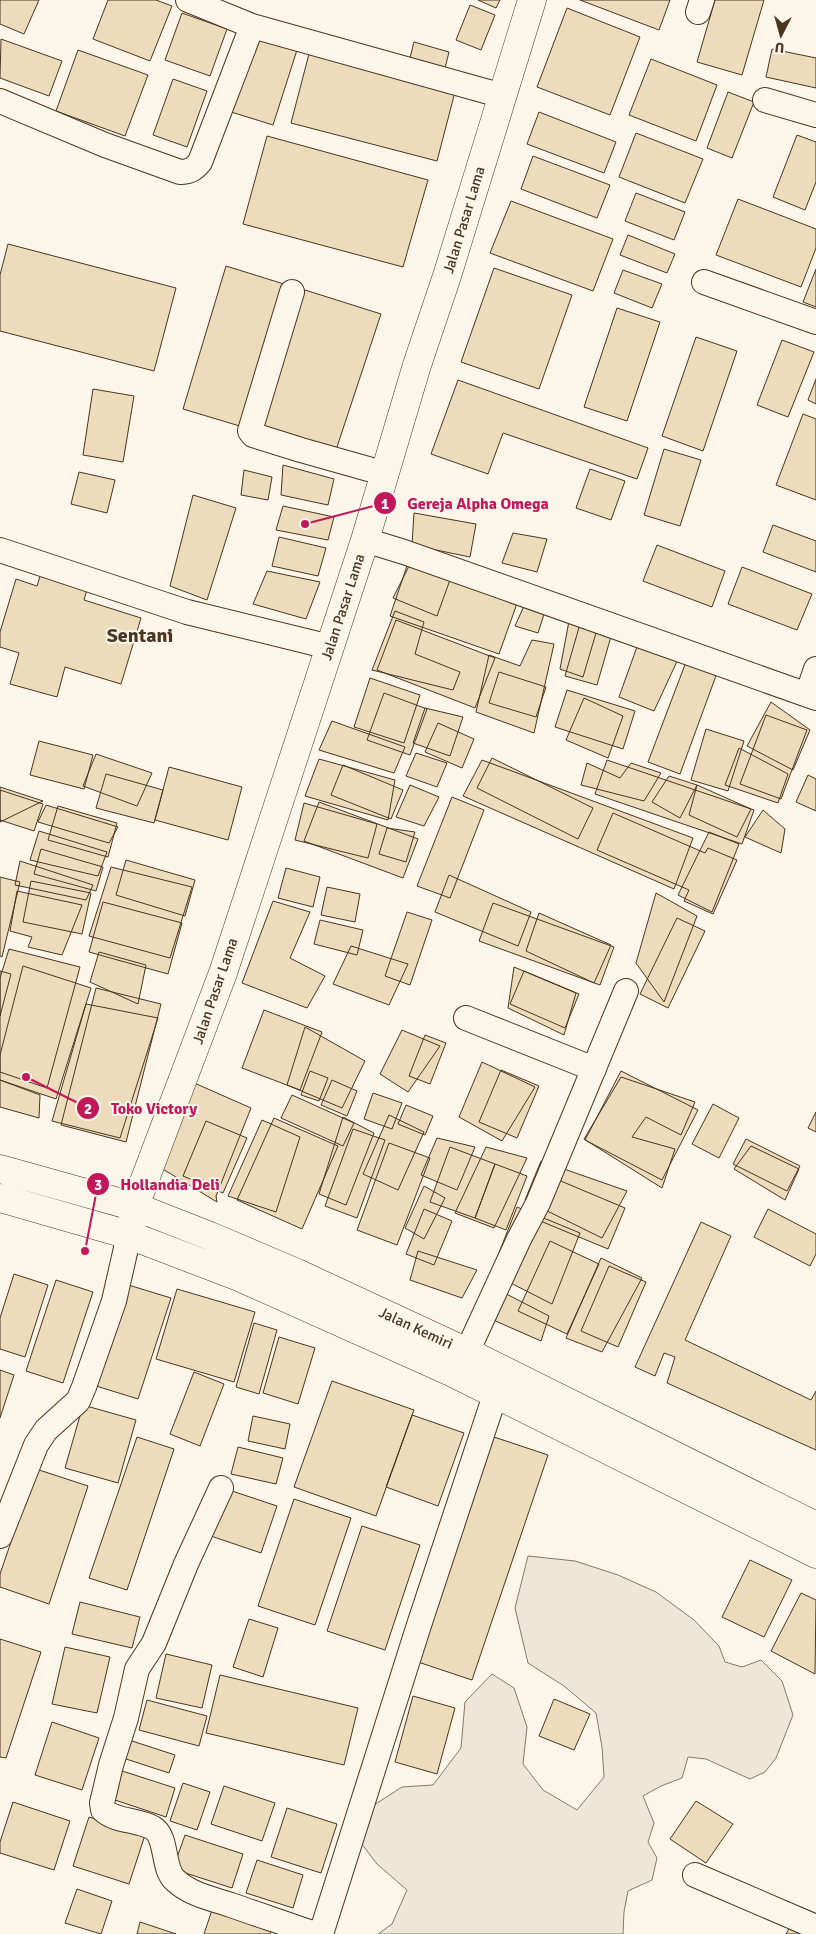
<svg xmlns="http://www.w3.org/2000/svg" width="816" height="1934" viewBox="0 0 816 1934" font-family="Signika,sans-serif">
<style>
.green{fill:#ede6d9;stroke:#887966}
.building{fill:#ecdcbc;stroke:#4a3520}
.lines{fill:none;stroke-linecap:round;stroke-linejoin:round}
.minor-casing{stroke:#4a3520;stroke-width:26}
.tertiary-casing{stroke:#4a3520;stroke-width:29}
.trunk-casing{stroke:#4a3520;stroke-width:29}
.minor{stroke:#fbf6e9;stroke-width:24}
.tertiary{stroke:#fbf6e9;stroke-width:28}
.trunk{stroke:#fbf6e9;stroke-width:28}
.labels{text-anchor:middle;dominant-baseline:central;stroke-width:4;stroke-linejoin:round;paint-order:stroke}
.street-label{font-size:15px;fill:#4a3520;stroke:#fbf6e9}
.district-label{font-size:20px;font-weight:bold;fill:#4a3520;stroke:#fbf6e9}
.leader{fill:none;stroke:#c2185b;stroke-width:2}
.callout-dot{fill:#c2185b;stroke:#fbf6e9;stroke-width:2}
.mark-label{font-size:15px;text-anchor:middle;font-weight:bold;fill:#fff}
.callout-label{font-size:16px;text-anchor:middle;font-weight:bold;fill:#c2185b;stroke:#fbf6e9;stroke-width:4;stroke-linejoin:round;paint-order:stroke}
</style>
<rect width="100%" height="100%" fill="#fbf6e9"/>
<path class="green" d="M528,1556L575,1561L618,1575L656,1592L694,1620L719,1646L725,1662L742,1667L761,1660L782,1681L793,1715L776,1758L765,1772L750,1779L706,1759L688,1757L682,1778L661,1786L643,1796L654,1823L648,1842L657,1858L652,1880L628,1891L624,1912L623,1934H378L392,1924L407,1890L377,1864L361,1843L371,1807L402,1787L433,1785L461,1748L465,1702L492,1674L514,1688L527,1727L523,1764L543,1790L577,1810L604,1777L602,1747L596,1713L564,1686L528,1663L515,1608Z"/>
<path class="building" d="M0,0H39L24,34L0,24Z
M108,0H156L172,6L150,61L93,39Z
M478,0H500L496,8Z
M580,0H670L659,30Z
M715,0H764L742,75L697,62Z
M470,5L495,15L481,50L456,40Z
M567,8L640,37L610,115L537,87Z
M182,13L227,29L210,76L165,60Z
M252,36L297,50L273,125L228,111Z
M1,39L62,61L49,96L0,78Z
M414,42L449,52L445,68L410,58Z
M772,49L816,58V88L766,77Z
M78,50L148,75L125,136L56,111Z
M310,50L456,88L437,161L291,123Z
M651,59L717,85L696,141L629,115Z
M173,79L207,91L187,147L153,135Z
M728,92L754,102L732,158L707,148Z
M539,112L616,142L604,173L527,144Z
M636,133L703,159L685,203L619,177Z
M797,135L816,142V182L805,210L773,197Z
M267,136L428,180L403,267L243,224Z
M533,156L610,185L597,218L521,189Z
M636,193L685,212L674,240L625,221Z
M738,199L816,229V248L801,287L716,255Z
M511,201L613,239L593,291L490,253Z
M628,235L675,254L667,273L620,255Z
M8,244L176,288L154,371L0,331V275Z
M226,266L287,285L243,427L183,409Z
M494,268L572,295L539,389L461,362Z
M816,269V307L803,302Z
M623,270L662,284L652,308L614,293Z
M305,290L381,314L334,456L258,432Z
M617,308L660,322L627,421L584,407Z
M696,337L737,351L703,451L662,436Z
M782,340L814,352L788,417L757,405Z
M816,379V404L808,400Z
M458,380L648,448L637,479L503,433L488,474L431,454Z
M93,389L134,396L123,462L83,455Z
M803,414L816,419V500L776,485Z
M664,449L701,460L680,526L644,515Z
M283,465L334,479L328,505L281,495Z
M590,469L625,481L611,520L576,508Z
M244,470L272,477L268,500L241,495Z
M79,472L115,480L107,513L71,504Z
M193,495L236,508L207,600L170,586Z
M283,506L334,517L328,540L276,530Z
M414,513L476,524L470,557L412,545Z
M773,525L816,541V572L763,552Z
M513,533L547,539L537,572L502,563Z
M279,537L326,548L318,576L272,566Z
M657,545L725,571L712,607L643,581Z
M410,557L520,595L499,654L390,616Z
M411,562L451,577L437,616L393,598Z
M742,567L812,594L797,630L728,604Z
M267,571L320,582L306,619L253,604Z
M41,573L88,586L84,600L141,618L121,684L65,667L57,697L10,684L19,653L0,647V632L16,579L37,586Z
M524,606L545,611L538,633L515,626Z
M395,611L424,622L415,654L460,672L453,690L372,670Z
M396,620L495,658L475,708L377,670Z
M569,621L596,633L583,677L560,669Z
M580,624L612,633L597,685L565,676Z
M532,640L554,644L534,733L476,712L489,655L520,666Z
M638,644L679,657L654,711L619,697Z
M686,662L717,673L680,774L648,762Z
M499,672L546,687L536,717L489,703Z
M370,678L420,695L404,743L354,727Z
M567,690L635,711L623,749L555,727Z
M384,693L427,709L410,755L367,740Z
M584,698L623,716L608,758L566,740Z
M771,702L810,730L793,770L747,746Z
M425,708L463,717L450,756L413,743Z
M766,715L807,730L781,799L740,784Z
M332,721L405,747L394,773L319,750Z
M438,723L474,739L462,768L425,752Z
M706,729L744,741L728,791L691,780Z
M39,741L93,755L84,789L30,775Z
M739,748L788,774L778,803L725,785Z
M416,753L447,763L437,787L406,776Z
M96,754L152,773L137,806L83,786Z
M492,758L593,808L578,839L477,788Z
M319,759L395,780L388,820L305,796Z
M482,760L693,838L674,889L463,796Z
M607,760L754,810L742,844L595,794Z
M587,763L620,778L631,763L661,773L644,801L581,785Z
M343,765L403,790L391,819L331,795Z
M169,767L242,787L228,840L155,820Z
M106,774L163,790L154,823L96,808Z
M808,775L816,779V811L796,802Z
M669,776L697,785L680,818L652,802Z
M410,785L439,797L424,826L396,817Z
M697,785L751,809L737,837L689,815Z
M0,787L43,801L0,822Z
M0,790L43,804L34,831L0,820Z
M452,797L484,810L450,898L417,886Z
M319,802L418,839L403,878L304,841Z
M304,803L377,824L368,858L295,840Z
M46,805L118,827L109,843L38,822Z
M58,806L117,823L108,857L48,840Z
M763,810L785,829L781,853L745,837Z
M613,813L705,853L708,848L737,860L713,914L684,901L689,890L597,850Z
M387,828L415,832L406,862L379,854Z
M39,831L107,852L98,876L30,860Z
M709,832L739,844L712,912L678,895Z
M41,849L103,867L96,891L34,874Z
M126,860L195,880L185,916L116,895Z
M20,861L93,885L86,900L15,885Z
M111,867L192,887L170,958L89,936Z
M286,868L320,877L313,907L278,898Z
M449,875L531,912L518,946L435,912Z
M0,877L20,882L2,957L0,956Z
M31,881L91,893L82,934L23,922Z
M327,887L360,894L355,922L321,915Z
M17,891L82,905L62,955L28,947L32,937L10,931Z
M656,893L697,916L664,1002L636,963Z
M273,901L310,912L290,958L325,976L307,1008L242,983Z
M103,902L182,923L168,974L89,952Z
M493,903L614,947L600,985L479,941Z
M407,912L432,920L410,985L385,976Z
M539,913L611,945L594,983L526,951Z
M677,918L705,931L668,1008L640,994Z
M320,920L363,930L357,955L314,944Z
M351,946L408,964L389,1005L333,984Z
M9,949L80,967L47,1088L0,1072V978Z
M99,952L146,965L138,1004L90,982Z
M23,966L91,988L56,1099L0,1080V1055Z
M514,967L576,993L564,1035L508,1008Z
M0,971L11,974L0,1016Z
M524,971L579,994L565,1028L510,1004Z
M96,988L161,1004L126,1142L61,1125Z
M86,1004L158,1018L120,1138L52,1121Z
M264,1010L322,1032L300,1090L242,1068Z
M305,1027L365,1061L342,1108L287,1085Z
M402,1030L440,1046L408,1092L380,1074Z
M425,1035L446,1043L430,1084L409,1076Z
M482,1062L535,1087L502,1141L459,1117Z
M501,1070L539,1086L517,1138L479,1122Z
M310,1071L328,1078L319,1101L301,1095Z
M621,1071L698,1110L662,1180L585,1140Z
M621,1077L695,1102L681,1135L646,1117L632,1137L675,1149L662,1188L584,1139Z
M0,1080L40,1095L39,1118L0,1107Z
M332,1080L357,1091L347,1116L321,1105Z
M192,1082L251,1108L216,1196L217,1202L161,1168Z
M373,1093L402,1103L392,1129L364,1119Z
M292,1095L354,1123L343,1146L281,1118Z
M713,1104L739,1118L719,1158L692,1144Z
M406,1105L433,1116L425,1135L398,1124Z
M816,1112V1132L808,1128Z
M389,1115L424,1132L398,1190L363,1174Z
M343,1117L374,1133L346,1205L319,1194Z
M274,1118L338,1146L302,1229L237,1200Z
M262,1120L300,1137L276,1212L228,1196Z
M206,1121L247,1138L223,1193L183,1176Z
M353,1129L385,1140L357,1218L325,1206Z
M437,1138L475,1147L457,1190L421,1175Z
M746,1139L800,1166L787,1191L733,1164Z
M389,1143L430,1158L397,1245L357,1230Z
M751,1146L799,1169L785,1200L734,1169Z
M450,1147L495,1164L475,1218L430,1202Z
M486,1147L527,1158L494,1228L455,1213Z
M541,1161L627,1191L602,1238L525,1200Z
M495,1164L527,1176L506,1230L475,1218Z
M556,1179L625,1208L608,1249L538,1220Z
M424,1186L445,1198L424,1239L405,1228Z
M517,1207L580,1233L552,1304L491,1273Z
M424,1209L452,1221L434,1265L406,1254Z
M768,1209L816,1234V1254L810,1266L754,1237Z
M701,1222L731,1236L685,1340L811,1400L816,1391V1450L667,1383L675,1357L664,1353L655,1376L635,1367Z
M550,1241L599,1264L567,1334L518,1311Z
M418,1251L477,1270L462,1298L410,1280Z
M601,1258L642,1278L602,1352L566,1338Z
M609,1266L646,1282L618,1347L581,1331Z
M14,1274L48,1285L25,1357L0,1349V1318Z
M56,1280L93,1292L63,1383L26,1371Z
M125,1284L171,1298L138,1399L93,1385Z
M487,1284L549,1316L541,1341L475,1312Z
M177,1289L255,1312L234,1382L156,1359Z
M254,1323L277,1330L259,1394L236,1387Z
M279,1337L315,1348L298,1404L263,1393Z
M0,1370L14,1375L0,1418Z
M194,1372L224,1384L200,1446L170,1434Z
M332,1381L414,1410L376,1516L294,1487Z
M83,1405L136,1420L118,1483L65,1468Z
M412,1415L464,1433L438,1506L386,1487Z
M253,1416L290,1424L285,1449L248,1441Z
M491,1436L548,1455L472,1680L415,1661Z
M137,1437L174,1449L127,1590L89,1578Z
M238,1447L283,1458L276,1484L231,1474Z
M36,1469L88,1486L49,1604L0,1587V1574Z
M223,1488L277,1506L261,1553L208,1535Z
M294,1499L351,1518L315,1625L258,1606Z
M362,1526L420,1545L385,1650L327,1631Z
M750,1560L792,1580L764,1637L722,1617Z
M801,1593L816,1600L815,1674L771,1651Z
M80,1602L140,1617L132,1648L72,1634Z
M249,1619L278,1628L263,1677L233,1667Z
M0,1639L41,1652L6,1758L0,1757Z
M65,1647L110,1657L97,1713L52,1704Z
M166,1654L212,1665L202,1708L156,1698Z
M220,1675L358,1708L344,1765L206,1733Z
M413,1696L455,1708L437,1774L395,1762Z
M554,1699L590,1714L574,1750L539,1736Z
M147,1700L207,1716L199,1746L139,1730Z
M52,1722L99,1738L82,1790L35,1775Z
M129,1740L175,1755L169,1773L123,1758Z
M116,1769L175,1788L166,1817L106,1797Z
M183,1783L210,1792L197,1830L170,1821Z
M224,1786L275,1803L262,1841L211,1824Z
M696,1801L733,1824L706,1863L670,1839Z
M13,1802L70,1821L54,1870L0,1853V1842Z
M287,1808L337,1824L321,1873L271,1857Z
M89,1817L145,1835L129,1884L73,1866Z
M185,1835L243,1854L232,1888L173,1869Z
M257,1860L303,1875L293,1908L246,1893Z
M77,1889L112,1901L101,1934L65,1923Z
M212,1910L272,1929L270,1934H204Z
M140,1922L176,1934H137Z
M789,1929L801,1934H786Z"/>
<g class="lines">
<g class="minor-casing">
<path id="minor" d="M188,0L252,26L503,96
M698,12L702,0
M765,100L816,115
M0,101L105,145L180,172C190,172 194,169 200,162L252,26
M704,282L816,322
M292,292L250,431L253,435L301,450L386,474
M365,540L404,552L816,698
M0,550L187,612L330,647
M807,695L816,669
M466,1018L594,1069
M467,1352L519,1239L538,1203L626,991
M221,1488L186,1564L154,1643L137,1669L126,1718L111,1765L102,1803L103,1810C116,1822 137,1819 153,1828C168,1837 162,1869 175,1880C189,1894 213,1899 231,1905C259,1915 287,1924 315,1934
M0,1536L36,1445L46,1430L78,1401L84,1387L114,1301L129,1235
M695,1875L816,1927
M321,1934L419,1625L501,1377"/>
</g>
<g class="tertiary-casing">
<path id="tertiary" d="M129,1235L139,1195L223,973L365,540L417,365L447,276L532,0"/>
</g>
<g class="trunk-casing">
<path id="trunk" d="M0,1169L136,1207L210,1236L297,1273L467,1352L816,1526
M0,1198L129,1235L239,1277L451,1372L816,1554"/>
</g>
<use href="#minor" class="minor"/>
<use href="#tertiary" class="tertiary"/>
<use href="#trunk" class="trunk"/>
</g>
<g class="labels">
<g class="street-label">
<text transform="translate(464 220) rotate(-73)">Jalan Pasar Lama</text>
<text transform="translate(343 607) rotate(-72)">Jalan Pasar Lama</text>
<text transform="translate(215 991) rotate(-71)">Jalan Pasar Lama</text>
<text transform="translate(416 1328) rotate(25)">Jalan Kemiri</text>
</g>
<g class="district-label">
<text x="140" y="635">Sentani</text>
</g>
</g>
<path class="leader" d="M305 524L385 503M26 1077L88 1108M85 1251L98 1184"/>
<g class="callout-dot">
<circle cx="305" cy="524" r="5"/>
<circle cx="26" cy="1077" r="5"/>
<circle cx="85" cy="1251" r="5"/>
<circle cx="385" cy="503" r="12"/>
<circle cx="88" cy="1108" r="12"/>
<circle cx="98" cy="1184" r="12"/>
</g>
<g class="mark-label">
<text x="385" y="509">1</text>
<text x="88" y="1114">2</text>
<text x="98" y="1190">3</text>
</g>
<g class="callout-label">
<text x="478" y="509">Gereja Alpha Omega</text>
<text x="154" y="1114">Toko Victory</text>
<text x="170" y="1190">Hollandia Deli</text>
</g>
<g transform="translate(781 35) rotate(186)" stroke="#fbf6e9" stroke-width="4" paint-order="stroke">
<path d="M0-4L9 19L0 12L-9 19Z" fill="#4a3520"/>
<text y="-8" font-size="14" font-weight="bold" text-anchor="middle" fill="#4a3520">U</text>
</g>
</svg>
